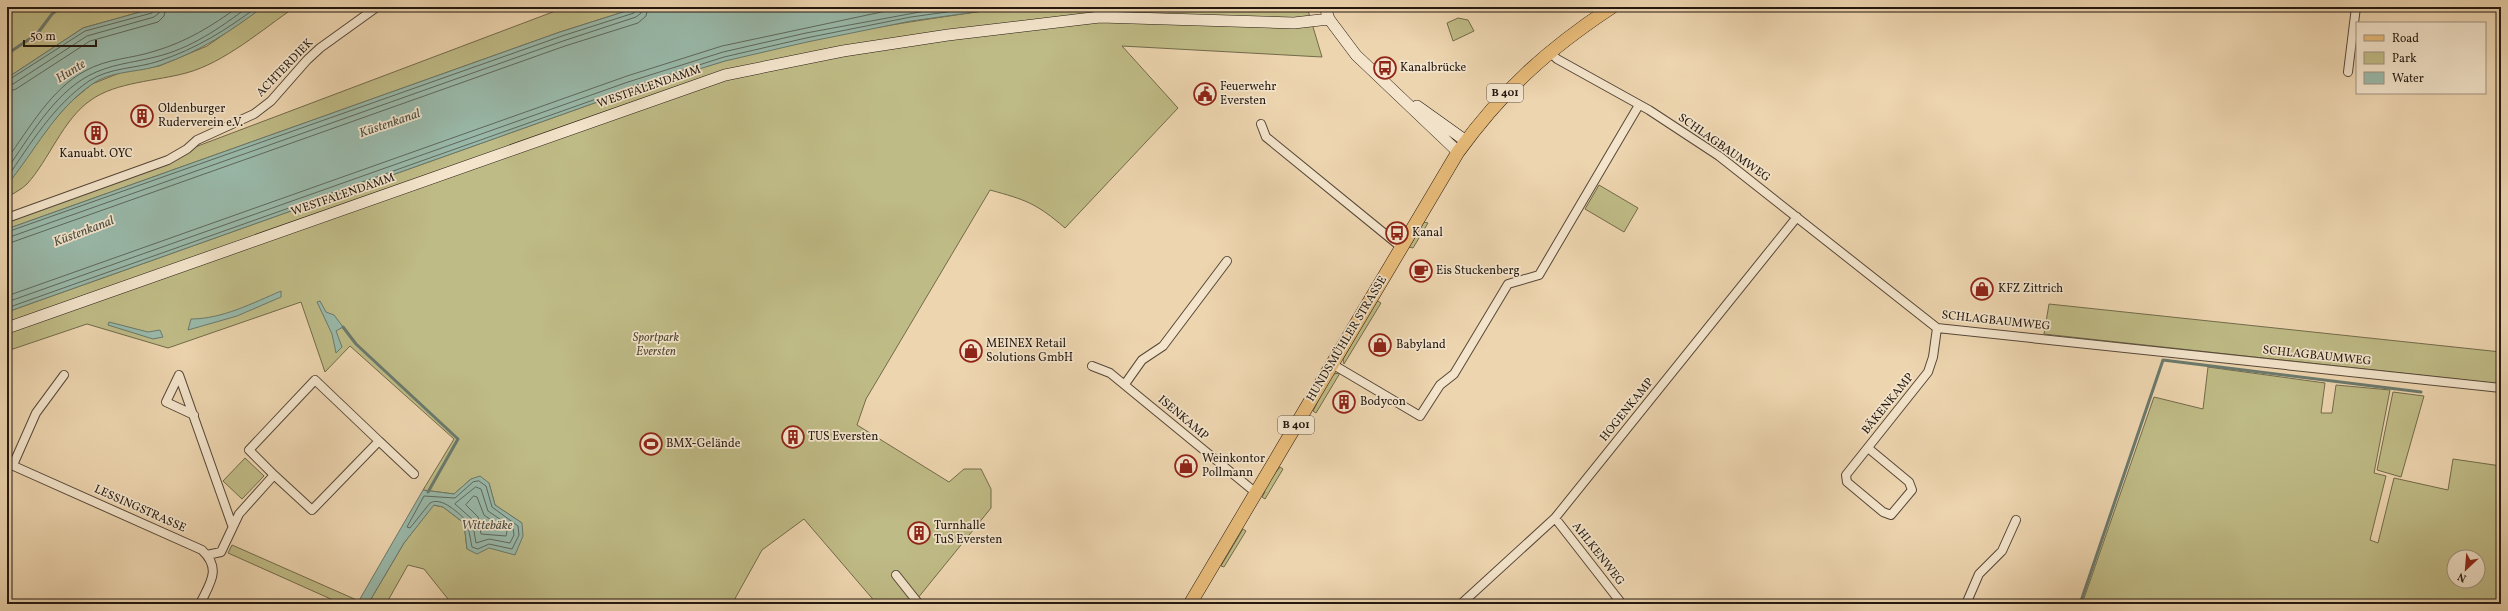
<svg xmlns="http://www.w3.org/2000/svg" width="2508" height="611" viewBox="0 0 2508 611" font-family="Vollkorn,serif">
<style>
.green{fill:#bfbb86;stroke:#726a4b;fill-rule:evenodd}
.water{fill:#99b9aa;stroke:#6a796c}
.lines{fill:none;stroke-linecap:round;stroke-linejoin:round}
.shore{stroke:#5e685d;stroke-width:1}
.stream{stroke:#6a796c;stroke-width:3}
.street-casing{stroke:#564738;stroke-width:10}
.secondary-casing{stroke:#241810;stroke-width:12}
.primary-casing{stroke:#241810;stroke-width:14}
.street{stroke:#f3e4cb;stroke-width:8}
.secondary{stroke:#f3e4cb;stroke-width:11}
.primary{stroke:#e6ba78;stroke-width:13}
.labels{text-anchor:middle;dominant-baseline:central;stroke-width:3.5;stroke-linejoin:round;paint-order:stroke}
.shield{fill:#f3e4cb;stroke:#625548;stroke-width:1}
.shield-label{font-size:11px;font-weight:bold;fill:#241810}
.street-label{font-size:12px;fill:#241810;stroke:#f3e4cb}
.poi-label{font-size:12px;fill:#241810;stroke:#f3e4cb;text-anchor:start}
.park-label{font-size:12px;font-style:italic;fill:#524933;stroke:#f3e4cb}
.water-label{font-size:13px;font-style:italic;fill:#4d5046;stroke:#f3e4cb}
</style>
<rect width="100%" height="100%" fill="#edd5af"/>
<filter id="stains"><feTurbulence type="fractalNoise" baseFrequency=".005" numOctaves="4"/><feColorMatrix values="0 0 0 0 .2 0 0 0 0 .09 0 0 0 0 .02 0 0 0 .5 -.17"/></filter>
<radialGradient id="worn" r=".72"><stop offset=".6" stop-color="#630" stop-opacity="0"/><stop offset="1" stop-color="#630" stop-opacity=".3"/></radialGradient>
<path class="green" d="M7,7H158L83,28L7,78Z
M263,7H295C263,29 224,63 186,73C157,81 116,82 91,100C63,119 49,160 27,184C21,190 13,193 7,198V185L45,131L68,104L92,84L122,72L159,66L207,46Z
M566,7H639L560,32L7,229V218Z
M1011,7H1307L1322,57L1122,46L1178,108L1065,228C1036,203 1026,200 990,190L866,399L857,425L949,482L964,469H981L991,489V508L913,604H877L804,519L762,550L732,604H452L424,569L408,565L386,604H368L404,543L433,505L443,507L464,523L467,549L522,523L495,505L489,483L471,479L454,494L423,490L454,439L350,346L325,372L301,302L168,348L87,324L7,351V312L631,90C662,81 693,70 724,61C818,34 915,21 1011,7Z
M1458,18L1468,20L1474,31L1453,41L1447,23Z
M1599,185L1638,208L1624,232L1585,209Z
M1424,222L1428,223L1413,248L1409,247Z
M1376,300L1381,303L1344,364L1343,359Z
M2049,304L2501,352V384L2044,334Z
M2208,367L2325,383L2321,413H2332L2336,385L2390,390L2374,473L2386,476L2370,540L2378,543L2394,478L2448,490L2453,459L2501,466V604H2082L2154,397L2203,409ZM2454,557H2478V581H2454Z
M1340,373L1316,413L1313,411C1320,398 1324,385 1333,374Z
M2393,392L2424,396L2401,477L2377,470Z
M245,458L264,476L242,499L223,481Z
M1280,467L1283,469L1265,499L1262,497L1265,492L1263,488Z
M1243,529L1246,531L1224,567L1221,566Z
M232,545L359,601L357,604H342L228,553Z"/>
<path class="water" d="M158,7H263C228,33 202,50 161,65C138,73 111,70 91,85C54,111 35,151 7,185V78L83,28Z
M639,7H1011L911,21L807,42L725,61L631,90L7,312V229L560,32Z
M281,291V297L237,316L188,330L191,319C222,319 253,303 281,291Z
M320,301L326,312L334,315L343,327L336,331L342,347L336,353L332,334L317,302Z
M109,322L148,332L160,330L163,337L153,339L108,325Z
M480,476L489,483L495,505L522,523L523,536L515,555L489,548L477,554L467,549L464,523L443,507L434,505L404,543L368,604H357L423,490L454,494L471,479Z"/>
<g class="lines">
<path class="shore" d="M7,81L85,31L152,13L155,7
M7,86L13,84L87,36L154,17L159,13L160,7
M7,92L16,89L90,41L158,22L164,16L166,7
M7,159C29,129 51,89 85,71C108,58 131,59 155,51C186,42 212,26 238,7
M7,169C29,138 53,95 88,76C110,64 132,63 155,57C190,49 220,28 248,7
M7,178C30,144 54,105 89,81C110,67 136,69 159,61C196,49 226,30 257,7
M7,232L562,36L634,13L637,7
M7,238L563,41L636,17L641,13L642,7
M7,244L565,46L638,23L646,16L648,7
M7,296L627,76L722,46L905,7
M7,302L628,82L723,52L806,33L947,7
M7,308L630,87L724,57L806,38L911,17L983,7
M479,481L486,486L492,507L518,526L519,535L512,549L489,544L478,549L472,547L467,521C459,514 442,496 430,503L410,528L407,527L424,496L455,498L473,482Z
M476,487L481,489L488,511L513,528L514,535L510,543L489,539L476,543L472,519L455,504Z
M474,496L477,497L484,515L507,531L506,536L481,534L478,517L466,505Z"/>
<path class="stream" d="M7,54L37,34L52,14L61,7
M343,327L356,344L458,439L428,492
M2080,604L2163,360L2421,392"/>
<g class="street-casing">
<path id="street" d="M1550,52L1557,59L1649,110L1719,156L1937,328L2501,388
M2348,72L2356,7
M1261,124L1266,137L1401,247
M7,218L168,160L187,149L197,140L254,114L271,101L307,60L320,48L377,7
M1332,364L1420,416L1440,385L1454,374L1508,284L1539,275L1639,105
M1092,366L1110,373L1255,492
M1125,384L1142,360L1163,346L1227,261
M194,415L166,402L179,375L232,525
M379,441L414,474
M1868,448L1909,482L1912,490L1891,515L1883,512L1847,482L1846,475L1928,372L1933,357L1937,328
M7,463L202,550C222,569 210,583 200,604
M13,465L36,413L64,375
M1555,518L1622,604
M207,555L221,552L239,514L274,475L312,510L379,441L315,380L249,450L274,475
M896,575L919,604
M1461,604L1555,518L1797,217
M1966,604L1979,574L2002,551L2016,520"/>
</g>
<g class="secondary-casing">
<path id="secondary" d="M1325,7L1329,19L1356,55L1458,152
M1417,106L1466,141
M7,328L725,75L843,51L948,35L1100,17L1294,23L1329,19"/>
</g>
<g class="primary-casing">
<path id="primary" d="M1190,604L1458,152C1504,89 1547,50 1612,7"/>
</g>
<use href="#street" class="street"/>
<use href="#secondary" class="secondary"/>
<use href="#primary" class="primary"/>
</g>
<defs>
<g id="bus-ring" transform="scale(1.15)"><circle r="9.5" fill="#f3e4cb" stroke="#8f2418" stroke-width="1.5"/><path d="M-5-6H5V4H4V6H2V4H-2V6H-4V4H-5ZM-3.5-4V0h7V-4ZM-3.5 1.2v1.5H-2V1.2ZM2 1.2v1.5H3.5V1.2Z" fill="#8f2418"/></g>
<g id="civic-ring" transform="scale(1.15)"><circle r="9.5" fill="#f3e4cb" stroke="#8f2418" stroke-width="1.5"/><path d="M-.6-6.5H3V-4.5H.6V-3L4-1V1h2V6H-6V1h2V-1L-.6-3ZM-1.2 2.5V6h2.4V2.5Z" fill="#8f2418"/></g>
<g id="building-ring" transform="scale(1.15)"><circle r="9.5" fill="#f3e4cb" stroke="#8f2418" stroke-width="1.5"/><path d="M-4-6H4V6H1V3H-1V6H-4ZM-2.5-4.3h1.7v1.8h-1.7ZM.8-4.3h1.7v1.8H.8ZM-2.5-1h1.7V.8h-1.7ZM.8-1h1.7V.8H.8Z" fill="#8f2418"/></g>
<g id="cafe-ring" transform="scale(1.15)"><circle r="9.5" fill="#f3e4cb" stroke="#8f2418" stroke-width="1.5"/><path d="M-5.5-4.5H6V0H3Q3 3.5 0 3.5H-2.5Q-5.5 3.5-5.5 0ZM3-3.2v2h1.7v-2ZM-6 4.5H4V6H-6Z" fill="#8f2418"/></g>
<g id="shop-ring" transform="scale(1.15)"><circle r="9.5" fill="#f3e4cb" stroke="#8f2418" stroke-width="1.5"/><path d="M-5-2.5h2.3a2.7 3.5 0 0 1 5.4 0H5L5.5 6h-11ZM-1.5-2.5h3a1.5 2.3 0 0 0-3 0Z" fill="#8f2418"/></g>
<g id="stadium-ring" transform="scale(1.15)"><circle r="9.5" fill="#f3e4cb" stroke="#8f2418" stroke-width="1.5"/><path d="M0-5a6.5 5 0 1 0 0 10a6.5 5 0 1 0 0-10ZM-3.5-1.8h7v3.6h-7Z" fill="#8f2418"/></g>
</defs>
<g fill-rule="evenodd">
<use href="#bus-ring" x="1385" y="68"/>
<use href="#civic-ring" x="1205" y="94"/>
<use href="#building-ring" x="142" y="116"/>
<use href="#building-ring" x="96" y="133"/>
<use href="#bus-ring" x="1397" y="233"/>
<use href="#cafe-ring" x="1421" y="271"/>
<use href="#shop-ring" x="1982" y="289"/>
<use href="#shop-ring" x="1380" y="345"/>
<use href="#shop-ring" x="971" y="351"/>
<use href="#building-ring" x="1344" y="402"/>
<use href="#building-ring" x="793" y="437"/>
<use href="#stadium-ring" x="651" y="444"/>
<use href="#shop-ring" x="1186" y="466"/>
<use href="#building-ring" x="919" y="533"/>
</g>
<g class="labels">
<g class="shield">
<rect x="1487" y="84" width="36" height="18" rx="3"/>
<rect x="1278" y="416" width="36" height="18" rx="3"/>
</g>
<g class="shield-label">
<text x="1505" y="93">B 401</text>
<text x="1296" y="425">B 401</text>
</g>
<g class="street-label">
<text transform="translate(285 68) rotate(-46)">ACHTERDIEK</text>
<text transform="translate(649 87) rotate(-19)">WESTFALENDAMM</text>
<text transform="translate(1724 148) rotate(35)">SCHLAGBAUMWEG</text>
<text transform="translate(343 195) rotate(-19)">WESTFALENDAMM</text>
<text transform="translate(1996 321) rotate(6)">SCHLAGBAUMWEG</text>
<text transform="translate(1347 339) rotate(-59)">HUNDSMÜHLER STRASSE</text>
<text transform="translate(2317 356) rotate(6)">SCHLAGBAUMWEG</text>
<text transform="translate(1888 404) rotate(-51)">BÄKENKAMP</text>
<text transform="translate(1627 410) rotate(-51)">HOGENKAMP</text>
<text transform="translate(1183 418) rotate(40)">ISENKAMP</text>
<text transform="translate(140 509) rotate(24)">LESSINGSTRASSE</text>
<text transform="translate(1598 554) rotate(52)">AHLKENWEG</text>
</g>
<g class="poi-label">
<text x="1400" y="68">Kanalbrücke</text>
<text x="1220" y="87">Feuerwehr<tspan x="1220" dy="14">Eversten</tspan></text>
<text x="158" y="109">Oldenburger<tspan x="158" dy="14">Ruderverein e.V.</tspan></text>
<text x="96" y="154" text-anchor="middle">Kanuabt. OYC</text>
<text x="1412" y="233">Kanal</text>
<text x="1436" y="271">Eis Stuckenberg</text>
<text x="1998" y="289">KFZ Zittrich</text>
<text x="986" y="344">MEINEX Retail<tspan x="986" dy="14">Solutions GmbH</tspan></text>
<text x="1396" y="345">Babyland</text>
<text x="1360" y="402">Bodycon</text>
<text x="808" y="437">TUS Eversten</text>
<text x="666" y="444">BMX-Gelände</text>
<text x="1202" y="459">Weinkontor<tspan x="1202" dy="14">Pollmann</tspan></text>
<text x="934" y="526">Turnhalle<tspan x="934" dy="14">TuS Eversten</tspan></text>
</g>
<g class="park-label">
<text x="656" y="338">Sportpark<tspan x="656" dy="14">Eversten</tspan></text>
</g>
<g class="water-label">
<text transform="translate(71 72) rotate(-32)">Hunte</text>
<text transform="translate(390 124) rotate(-19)">Küstenkanal</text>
<text transform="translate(84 232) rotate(-21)">Küstenkanal</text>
<text x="487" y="526">Wittebäke</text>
</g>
</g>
<rect width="2508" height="611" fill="none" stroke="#edd5af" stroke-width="24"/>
<rect x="8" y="8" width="2492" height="595" fill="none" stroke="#241810" stroke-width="2"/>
<rect x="12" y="12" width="2484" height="587" fill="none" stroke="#241810"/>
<rect x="2356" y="22" width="130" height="72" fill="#f3e4cb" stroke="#a09280"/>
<rect x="2364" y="35" width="20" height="6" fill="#e6ba78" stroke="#a09280"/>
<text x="2392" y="42" font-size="12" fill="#241810">Road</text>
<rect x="2364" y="52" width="20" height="12" fill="#bfbb86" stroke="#a09280"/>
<text x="2392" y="62" font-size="12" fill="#241810">Park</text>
<rect x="2364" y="72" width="20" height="12" fill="#99b9aa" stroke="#a09280"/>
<text x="2392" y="82" font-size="12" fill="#241810">Water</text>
<g transform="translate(2466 569) rotate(206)"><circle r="19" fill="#f3e4cb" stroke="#a09280"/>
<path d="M0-3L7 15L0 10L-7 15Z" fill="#8f2418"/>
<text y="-6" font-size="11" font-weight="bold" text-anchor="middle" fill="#241810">N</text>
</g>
<path d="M24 40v6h72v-6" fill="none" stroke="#241810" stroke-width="2"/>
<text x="30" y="40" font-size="12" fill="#241810" stroke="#f3e4cb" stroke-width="3" paint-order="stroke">50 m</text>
<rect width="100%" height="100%" filter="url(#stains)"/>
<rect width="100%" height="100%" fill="url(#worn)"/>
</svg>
